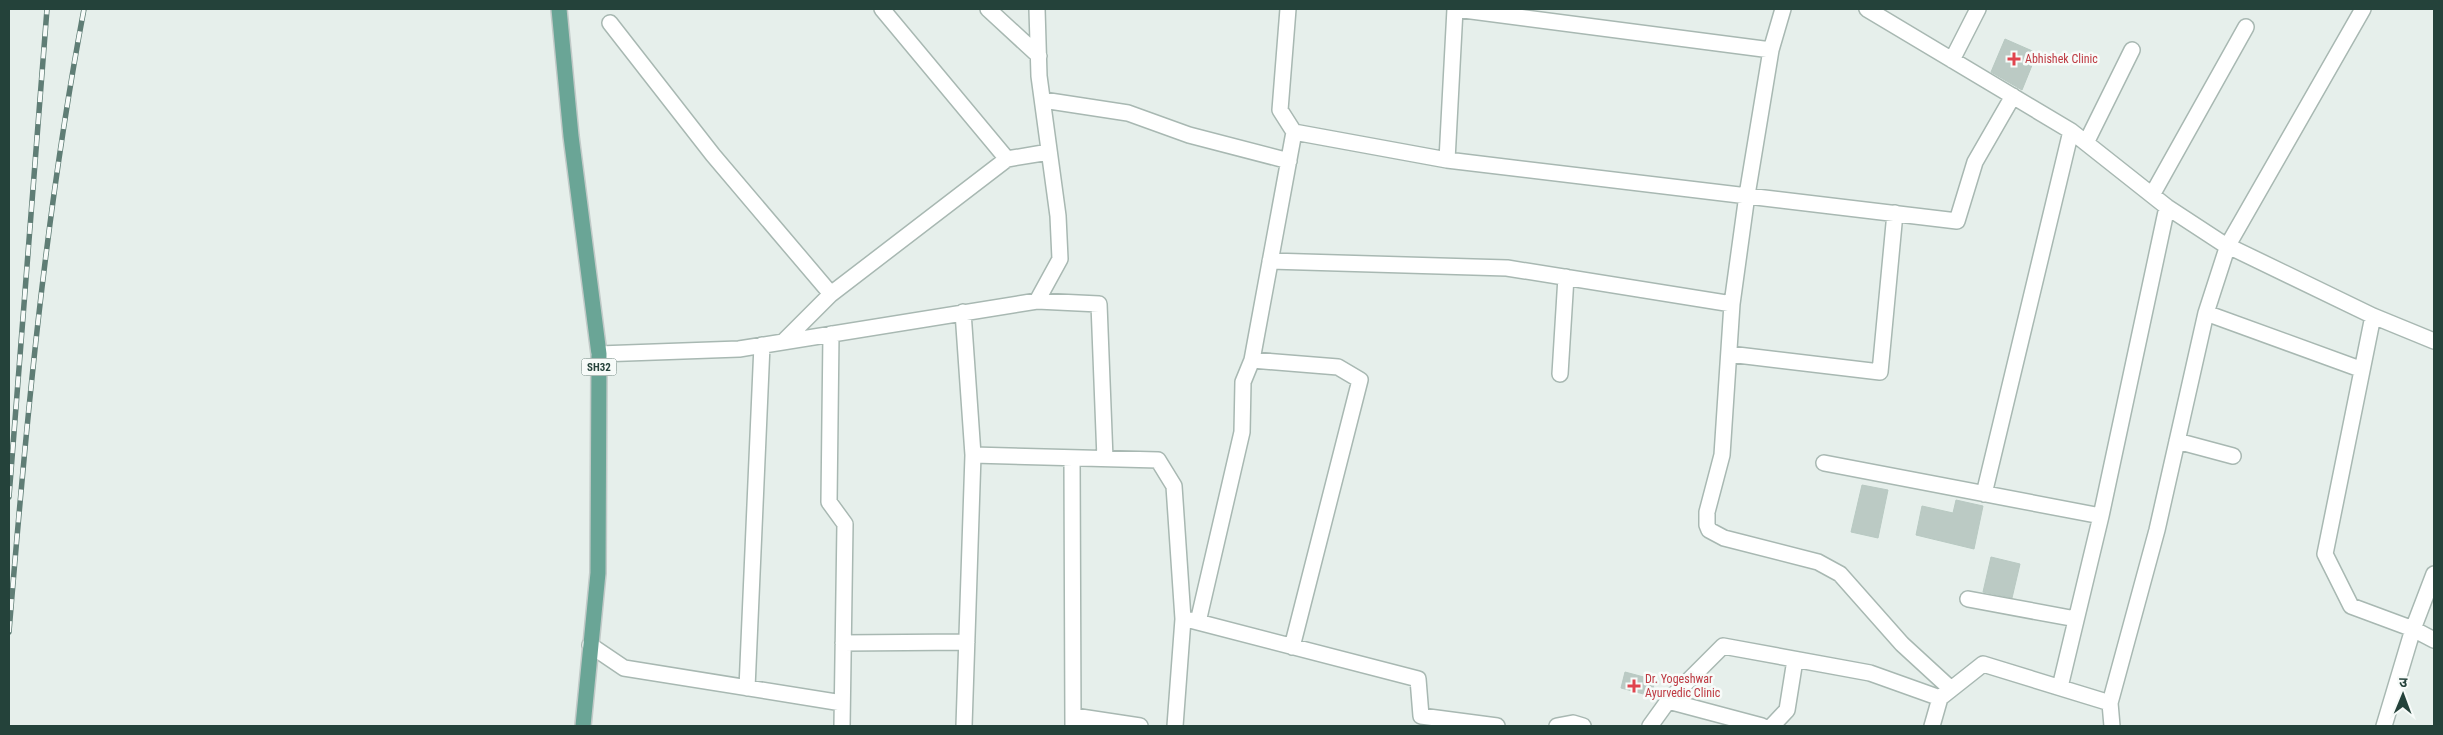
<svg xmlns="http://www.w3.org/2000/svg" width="2443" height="735" viewBox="0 0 2443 735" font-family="'Roboto Condensed','Noto Sans Devanagari',sans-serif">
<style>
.building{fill:#bbcac4;stroke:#b8c9c2}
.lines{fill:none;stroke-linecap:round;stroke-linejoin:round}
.minor-casing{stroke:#a8b8b2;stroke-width:18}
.major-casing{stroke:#c2cac8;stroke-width:18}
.minor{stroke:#fff;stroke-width:15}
.major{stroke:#6aa596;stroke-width:15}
.rail-casing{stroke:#5f7d75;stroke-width:5.5}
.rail{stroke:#f7fbf9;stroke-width:4;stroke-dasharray:11;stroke-linecap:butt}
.health-dot{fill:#e0444e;stroke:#f7fbf9;stroke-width:2}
.labels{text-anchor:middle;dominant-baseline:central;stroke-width:5;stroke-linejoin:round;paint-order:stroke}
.shield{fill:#f7fbf9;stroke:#637a73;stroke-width:1}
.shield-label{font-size:11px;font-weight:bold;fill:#24423a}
.health-label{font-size:12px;fill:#be3a42;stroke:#f7fbf9;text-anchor:start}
</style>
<rect width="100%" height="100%" fill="#e6efeb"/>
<path class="building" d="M2005,39L2037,53L2022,90L1991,72Z
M1862,485L1888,490L1878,538L1851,532Z
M1956,500L1983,506L1974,549L1916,535L1922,506L1953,513Z
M1991,557L2020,564L2012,598L1983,592Z
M1625,672L1655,680L1651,696L1621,688Z"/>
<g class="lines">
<g class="minor-casing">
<path id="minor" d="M882,9L1007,159
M988,9L1039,56
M1456,9L1771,50
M1783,9L1771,50L1747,195L1732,304L1722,455L1707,512V525L1709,530L1724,538L1818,562L1840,574L1902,644L1951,689
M1867,9L2071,131L2167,207L2222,243L2373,316L2434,341
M610,23L713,155L831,294
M1952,60L1978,9
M1043,100L1128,113L1189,135L1289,161
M1294,132L1447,160L1957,221L1975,162L2013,96
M2086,143L2132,50
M1447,160L1455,9
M2152,195L2246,27
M1270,261L1507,268L1732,304
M1037,301L1060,259L1058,216L1039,76L1037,9
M963,312L973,455L964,726
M2206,313L2360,369
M2373,316L2325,554L2351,606L2413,629L2434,640
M831,334L829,502L845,524L842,726
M783,342L831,294L1007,159L1049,152
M599,354L739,349L1037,301L1099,304L1105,459
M1729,354L1880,372L1895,213
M1252,360L1338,367L1360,380L1292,647
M1560,374L1566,277
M2177,441L2233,456
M973,455L1158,460L1174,486L1183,619L1175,726
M1072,458L1073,726
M1824,463L2101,516
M1984,494L2071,131
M1968,599L2076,619
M1190,620L1418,679L1421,716L1497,726
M1198,622L1242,432L1243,382L1252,360L1294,132L1280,110L1288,9
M843,643L967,642
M590,645L624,668L842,703
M2060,687L2101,516L2167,207
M747,688L762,345
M1668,701L1762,726
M1074,716L1140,726
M1557,726L1573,723L1583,726
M1650,726L1668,701L1723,646L1870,673L1940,698
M1772,726L1787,710L1795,660
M1932,726L1940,698L1983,664L2110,703
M2112,726L2110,703L2157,530L2206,313L2228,245L2363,9
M2384,726L2413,629L2434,574"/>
</g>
<g class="major-casing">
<path id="major" d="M559,9L571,136L599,354L598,573L583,726"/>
</g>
<use href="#minor" class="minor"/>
<use href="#major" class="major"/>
<g class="rail-casing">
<path id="rail" d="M9,497L47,9
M9,632C26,424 45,215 84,9"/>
</g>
<use href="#rail" class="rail"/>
</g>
<g class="health-dot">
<path d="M2011.5 51.5h5v5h5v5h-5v5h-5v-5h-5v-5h5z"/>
<path d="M1631.5 678.5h5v5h5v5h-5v5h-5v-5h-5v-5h5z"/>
</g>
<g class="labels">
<rect class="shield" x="581.5" y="358.5" width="35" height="17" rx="4"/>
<g class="shield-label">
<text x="599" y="367">SH32</text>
</g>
<g class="health-label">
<text x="2025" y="59">Abhishek Clinic</text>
<text x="1645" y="679">Dr. Yogeshwar<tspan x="1645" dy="14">Ayurvedic Clinic</tspan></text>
</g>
</g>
<rect width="2443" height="735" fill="none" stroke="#24423a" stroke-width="20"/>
<g transform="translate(2403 695) rotate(1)" stroke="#f7fbf9" stroke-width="4" paint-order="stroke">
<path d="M0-4L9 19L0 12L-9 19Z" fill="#24423a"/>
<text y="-8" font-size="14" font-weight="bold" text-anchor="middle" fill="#24423a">उ</text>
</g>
</svg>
